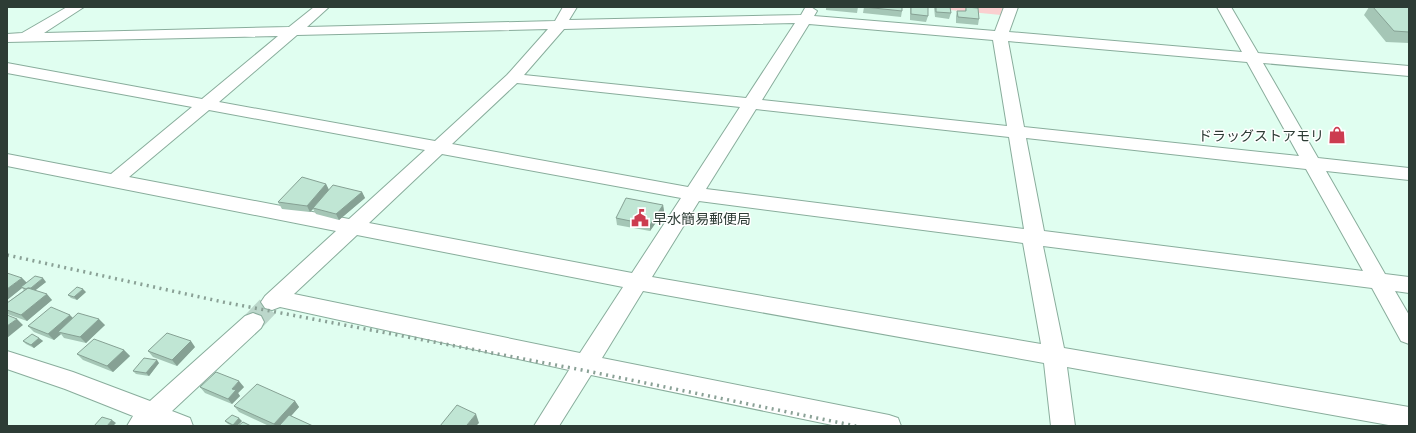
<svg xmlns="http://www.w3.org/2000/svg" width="1416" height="433" viewBox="0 0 1416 433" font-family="Commissioner,'Noto Sans JP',sans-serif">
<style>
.green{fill:#fad0d0}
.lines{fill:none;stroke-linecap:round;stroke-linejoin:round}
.minor-tunnel{stroke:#bcd7cb;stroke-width:21;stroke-dasharray:21 10;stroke-linecap:butt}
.minor-casing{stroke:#89ad9c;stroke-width:2}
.minor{fill:#fff;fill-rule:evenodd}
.rail{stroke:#8aa196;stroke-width:3.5;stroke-dasharray:2 4.5;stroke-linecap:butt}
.wall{fill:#a5c6b6}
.shaded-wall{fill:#86a194}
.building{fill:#c0e6d4;stroke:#86a194}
.labels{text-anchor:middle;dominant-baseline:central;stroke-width:3;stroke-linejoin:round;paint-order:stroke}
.poi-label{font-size:14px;fill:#2d3c35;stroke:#fff;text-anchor:end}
</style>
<rect width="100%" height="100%" fill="#e0fef0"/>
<path class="green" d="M950,7H1005L1001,15L950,10Z"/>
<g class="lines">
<path class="minor-tunnel" d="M253,322L272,302"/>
<g class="minor-casing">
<path id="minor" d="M67,7H84L44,33L289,27L314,7H329L307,27L555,21L563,7H577L569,20L801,15L805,8L811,7L817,11L814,16L995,31L1004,7H1018L1009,32L1242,52L1217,7H1231L1258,53L1409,66V76L1263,63L1318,158L1409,168V180L1326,171L1385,274L1409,277V293L1395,291L1409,315V344L1401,341L1372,288L1043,246L1064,348L1409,407V426H1394L1067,367L1075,426H1051L1044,363L643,291L602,358L889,415L898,418L901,426H837L591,375L559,426H534L569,370L280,307L272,310L265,308L261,302L265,296L336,231L7,166V154L111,174L192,107L7,73V63L202,99L278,36L7,42V34L22,33ZM795,23L746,98L524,75L564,29ZM809,24L993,40L1007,126L762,100ZM548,29L507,75L435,141L219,102L297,35ZM1008,41L1247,62L1299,156L1024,127ZM517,83L740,107L688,187L452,144ZM756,109L1009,137L1024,229L706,189ZM209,110L425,150L349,219L129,177ZM1026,138L1306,169L1363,271L1044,231ZM442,154L681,198L632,273L369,223ZM699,201L1023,243L1041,344L652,277ZM357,235L623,287L580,353L294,294Z
M253,313L261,316L264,322L261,328L172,411L190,418L193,426H127L133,416L65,389L7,369V351L73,372L150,401L245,316Z"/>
</g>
<use href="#minor" class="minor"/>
<path class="rail" d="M7,255L223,302L582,370L856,426"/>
</g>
<path class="wall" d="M826,7H858L857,13L826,10Z
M864,7H902V11L901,17L863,13Z
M910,7H928V16L926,22L910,20Z
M934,7H950L951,13L949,19L935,17Z
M966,7L979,19L978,25L956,23V16L957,11H965Z
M1369,7H1409V43L1386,42L1364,15Z
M326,184L329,190L362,192L365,198L339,220L316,214L313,209L310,212L282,209L278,202Z
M663,205L664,211L650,231L617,225L616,218Z
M22,278L27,283L46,282L35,290L52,300L27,321L7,314V303L24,290L22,288L7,300Z
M86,292L77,300L71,298L68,295Z
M73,318L105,325L86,343L64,338L61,334L54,340L34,332L28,326Z
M39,338L43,341L34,348L26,344L23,341Z
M195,347L177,366L153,357L148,351Z
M124,350L130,356L113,372L83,360L77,354Z
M159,363L149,376L136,374L133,371Z
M200,387H244L238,393L240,396L232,404L205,393Z
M295,401L299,407L291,416L313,426H269L239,412L234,406Z
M225,421H242L237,426H233L228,424Z"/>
<path class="shaded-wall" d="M326,184L329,190L313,208V209L310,212L307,206Z
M362,192L365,198L339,220L336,214Z
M663,205L664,211L650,231V225Z
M22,278L28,284L21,287L22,288L7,300V289Z
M43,278L46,282L32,293L29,290Z
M83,289L86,292L77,300L74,297Z
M47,294L52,300L27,321L21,315Z
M70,315L76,321L58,332L61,334L54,340L48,334Z
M17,319L23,325L7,338V326Z
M99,319L105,325L86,343L80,337Z
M39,338L43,341L34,348L31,345Z
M191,341L195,347L177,366L172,360Z
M124,350L130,356L113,372L107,366Z
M157,360L159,363L149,376L146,373Z
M239,381L244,387L238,393L240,396L232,404L228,399L232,389Z
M295,401L299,407L282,426H275L274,424Z
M476,414L479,423L476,426H468L467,425Z
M239,418L242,421L237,426H235L233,425Z
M112,420L116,423L113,426H107Z"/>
<path class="building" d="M864,7H902V11Z
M911,7H928V16L911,14Z
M936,7H950L951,13L936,12Z
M966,7L978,8L979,19L958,17L957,11H966Z
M1373,7H1409V32L1394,31Z
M302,177L326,184L307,206L278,202Z
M333,185L362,192L336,214L313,208Z
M626,198L663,205L650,225L616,218Z
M7,273L22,278L7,289Z
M35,276L43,278L31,288H28L26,289L21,287Z
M77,287L83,289L74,297L68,295Z
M28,288L47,294L21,315L7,310V303Z
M51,307L70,315L48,334L28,326Z
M78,313L99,319L80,337L58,332Z
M7,315L17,319L7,326Z
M167,333L191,341L172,360L148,351Z
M32,334L39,338L31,345L23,341Z
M94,339L124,350L107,366L77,354Z
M144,358L157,360L146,373L133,371Z
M216,372L239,381L232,389L236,390L228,399L200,387Z
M257,384L295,401L274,424L234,406Z
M457,405L476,414L467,425L469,426H440Z
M232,415L239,418L233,425L225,421Z
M289,415L313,426H279Z
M102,417L112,420L107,426H94Z
M243,422L251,426H238Z"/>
<defs>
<g id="shop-bare" transform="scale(1.38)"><path d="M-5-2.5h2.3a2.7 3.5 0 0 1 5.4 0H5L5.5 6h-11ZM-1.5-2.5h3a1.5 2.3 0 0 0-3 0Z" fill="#cc3c50" stroke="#fff" stroke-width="2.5" paint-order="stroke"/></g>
<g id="civic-bare" transform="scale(1.38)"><path d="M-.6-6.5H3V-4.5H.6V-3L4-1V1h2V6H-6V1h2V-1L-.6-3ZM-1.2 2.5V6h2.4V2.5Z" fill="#cc3c50" stroke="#fff" stroke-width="2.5" paint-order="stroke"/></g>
</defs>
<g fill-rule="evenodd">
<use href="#shop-bare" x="1337" y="135"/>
<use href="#civic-bare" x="640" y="218"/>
</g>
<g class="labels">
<g class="poi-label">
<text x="1324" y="135">ドラッグストアモリ</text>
<text x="653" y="218" text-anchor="start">早水簡易郵便局</text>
</g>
</g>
<rect width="1416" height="433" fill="none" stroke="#2d3c35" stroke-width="16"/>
</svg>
